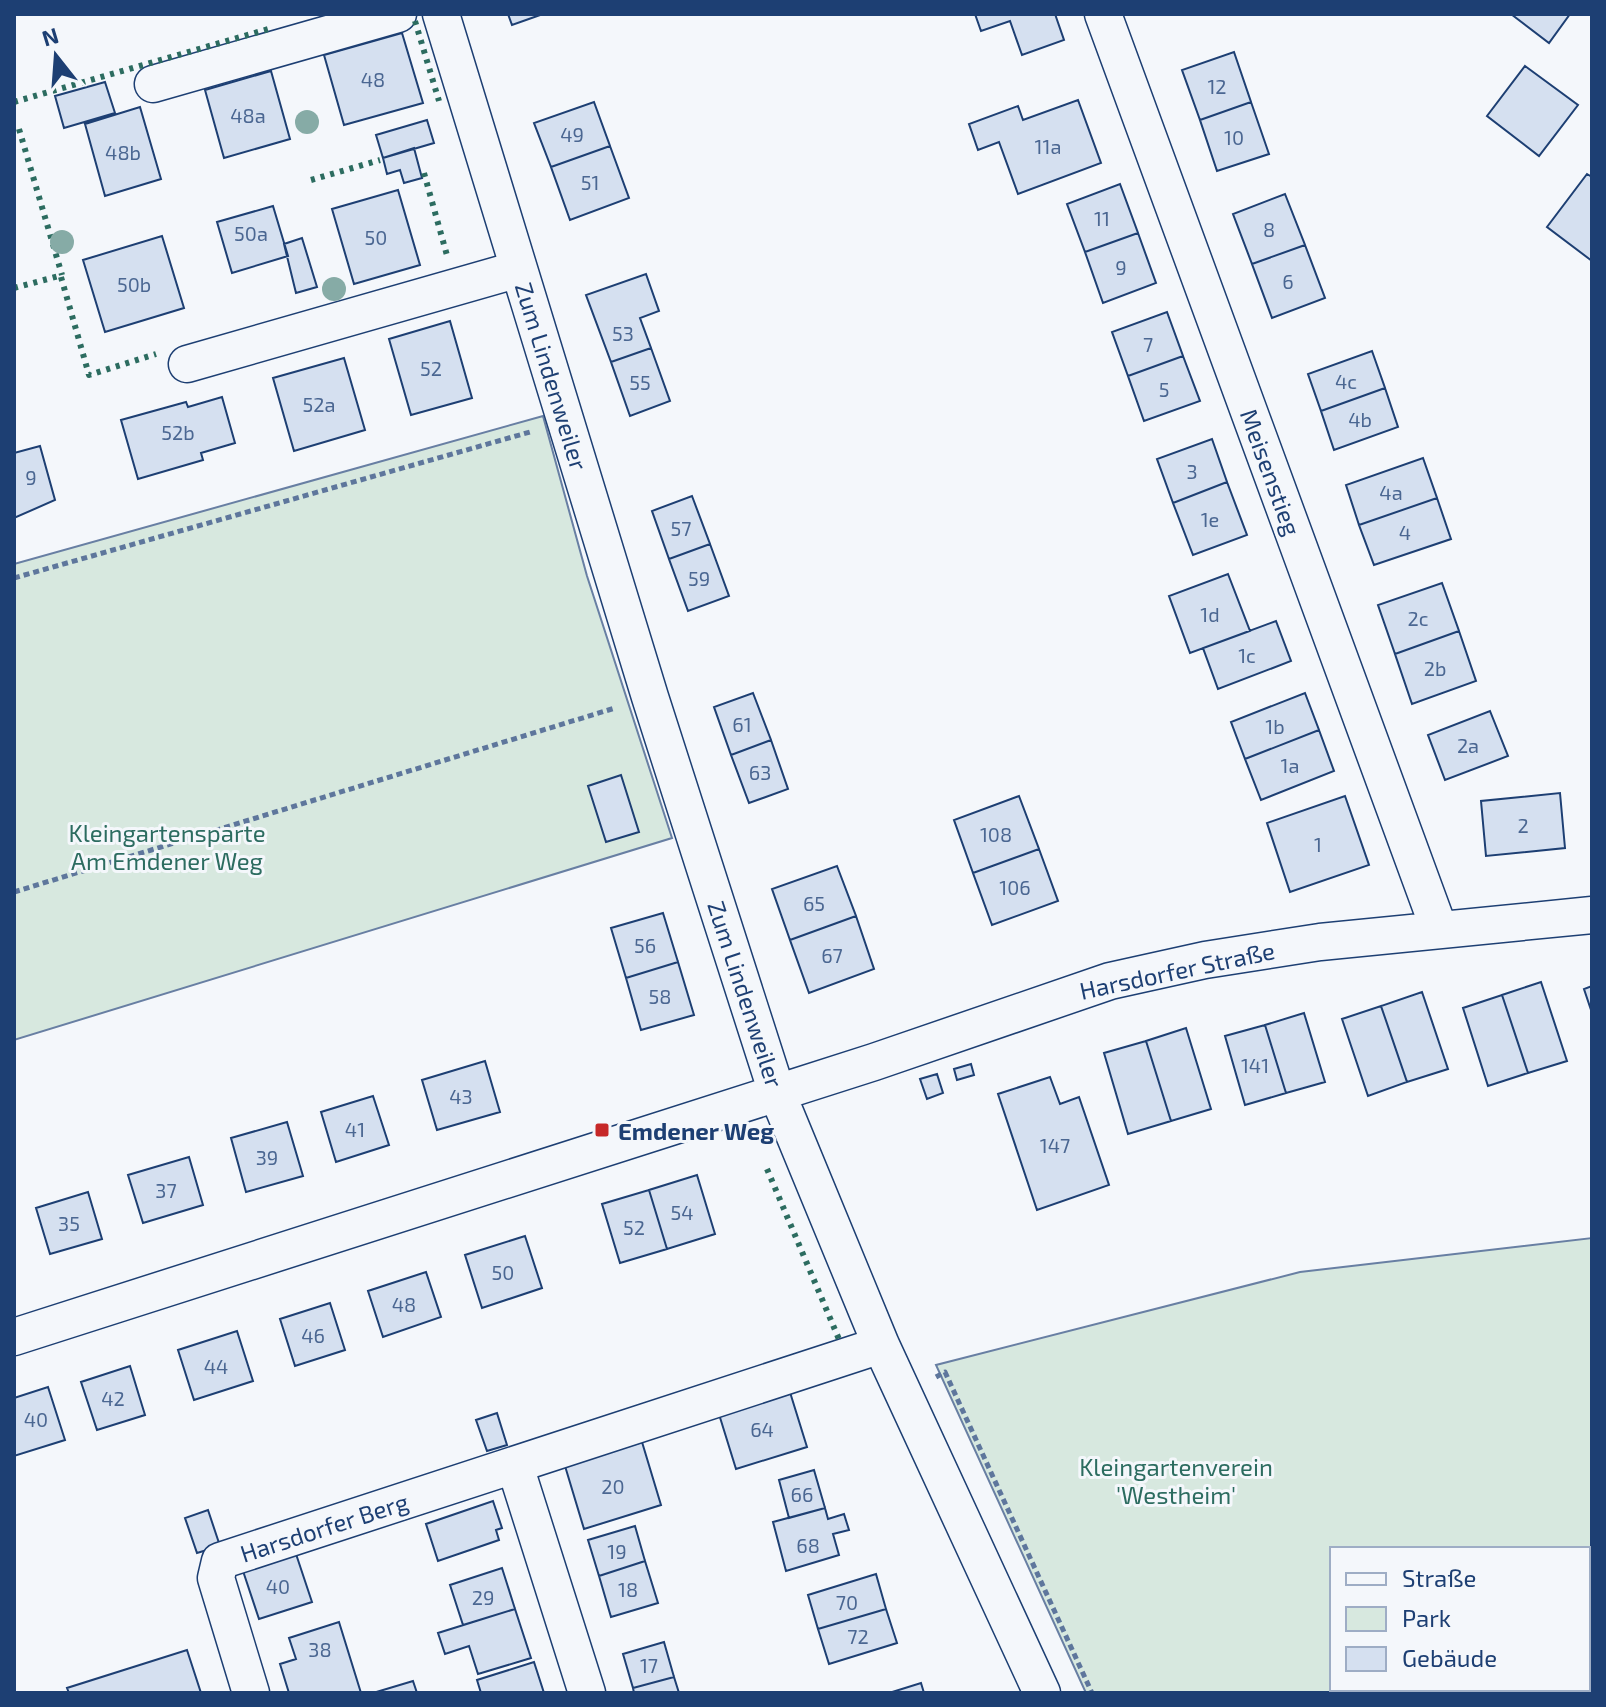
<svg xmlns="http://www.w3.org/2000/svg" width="1606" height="1707" viewBox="0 0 1606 1707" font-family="'Exo 2',sans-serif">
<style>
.green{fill:#d7e8df;stroke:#687fa3;stroke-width:2;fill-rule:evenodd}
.building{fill:#d5e0f0;stroke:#1d3f73;stroke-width:2}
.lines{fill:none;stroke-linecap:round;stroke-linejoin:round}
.minor-casing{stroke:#1d3f73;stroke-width:39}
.path{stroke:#5e769c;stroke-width:5;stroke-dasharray:6 4;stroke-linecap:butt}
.minor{stroke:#f4f7fb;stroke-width:36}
.hedge{stroke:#2c6c60;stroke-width:6;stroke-dasharray:4 6;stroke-linecap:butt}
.tree{fill:#86aba6}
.poi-dot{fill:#c62828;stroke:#f4f7fb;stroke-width:3}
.labels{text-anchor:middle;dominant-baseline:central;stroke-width:6;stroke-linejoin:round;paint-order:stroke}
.number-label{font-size:20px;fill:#4b6792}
.street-label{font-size:24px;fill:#1d3f73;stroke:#f4f7fb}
.park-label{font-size:24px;fill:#2c6c60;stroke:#f4f7fb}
.poi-label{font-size:24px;font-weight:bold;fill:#1d3f73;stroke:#f4f7fb;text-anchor:start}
</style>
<rect width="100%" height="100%" fill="#f4f7fb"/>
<path class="green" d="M543,416L587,576L672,838L14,1040V564Z
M1592,1238V1693H1086L936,1365L1300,1272ZM1332,1549H1588V1689H1332Z"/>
<path class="building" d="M508,14H543L512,25Z
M975,14H1055L1064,40L1022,55L1010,21L981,31Z
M1511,14H1570L1549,43Z
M402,33L423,103L344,125L324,55Z
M1234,52L1251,102L1200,120L1182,70Z
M1525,66L1578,105L1539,156L1487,116Z
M271,71L290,139L224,158L205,90Z
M105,82L115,113L64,128L55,96Z
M1078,100L1101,163L1018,194L999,142L978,150L969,124L1018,106L1023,120Z
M594,102L610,146L551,167L534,123Z
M1251,102L1269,154L1217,171L1200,120Z
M140,107L161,179L105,196L85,124Z
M427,120L434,143L383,158L376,135Z
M610,146L629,198L570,220L551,167Z
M414,148L422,178L404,183L400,170L387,174L383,158Z
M1587,174L1592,177V261L1547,227Z
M1120,184L1138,233L1085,252L1067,204Z
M398,190L420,265L354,284L332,209Z
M1285,194L1305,245L1252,264L1233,214Z
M273,206L288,256L232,273L217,222Z
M1138,233L1156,283L1103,303L1085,252Z
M162,236L184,308L105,332L83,260Z
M302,238L317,287L296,293L284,244Z
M1305,245L1325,298L1272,318L1252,264Z
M646,274L659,311L640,318L651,348L611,362L586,295Z
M1167,312L1183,356L1128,376L1112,332Z
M450,321L472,398L411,415L389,339Z
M651,348L670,401L630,416L611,362Z
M1372,351L1385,388L1321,411L1308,374Z
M1183,356L1200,401L1144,421L1128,376Z
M344,358L365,430L294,451L273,378Z
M1385,388L1398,427L1334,450L1321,411Z
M222,397L235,443L201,453L203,460L138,479L121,420L186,402L188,407Z
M1212,439L1227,482L1173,503L1157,459Z
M40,446L55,500L14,518V453Z
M1423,458L1437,498L1359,525L1346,485Z
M1227,482L1247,535L1193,555L1173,503Z
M692,496L710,544L669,559L652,511Z
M1437,498L1451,539L1374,565L1359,525Z
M710,544L729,596L688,611L669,559Z
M1228,574L1250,631L1190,653L1169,596Z
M1442,583L1459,631L1395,654L1378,605Z
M1276,621L1291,661L1218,689L1203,648Z
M1459,631L1476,681L1412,704L1395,654Z
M753,693L771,740L731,755L714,707Z
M1305,693L1319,730L1245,759L1231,722Z
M1490,711L1508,756L1445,780L1428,735Z
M1319,730L1334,771L1261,800L1245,759Z
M771,740L788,789L749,803L731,755Z
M621,775L639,832L606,842L588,786Z
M1560,793L1565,848L1486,856L1481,801Z
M1019,796L1039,849L973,873L954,820Z
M1345,796L1369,865L1290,892L1267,823Z
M1039,849L1058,901L992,925L973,873Z
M837,866L856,916L790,940L772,889Z
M663,913L678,962L626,978L611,928Z
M856,916L874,969L809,993L790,940Z
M678,962L694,1015L641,1030L626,978Z
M1541,982L1567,1061L1528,1073L1502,995Z
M1592,986V1013L1584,989Z
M1422,992L1448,1069L1407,1082L1381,1006Z
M1502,995L1528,1073L1488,1086L1463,1008Z
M1381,1006L1407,1082L1368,1096L1342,1019Z
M1304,1013L1325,1082L1286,1093L1265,1025Z
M1265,1025L1286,1093L1245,1105L1225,1036Z
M1186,1028L1211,1109L1171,1121L1146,1041Z
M1146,1041L1171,1121L1128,1134L1104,1053Z
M485,1061L500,1112L437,1130L422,1080Z
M971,1064L974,1075L957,1080L954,1069Z
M937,1074L943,1093L927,1099L920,1079Z
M1050,1077L1060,1104L1079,1097L1109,1185L1037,1210L998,1094Z
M373,1096L389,1145L336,1162L321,1112Z
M287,1122L303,1176L246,1192L231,1138Z
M189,1157L203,1205L143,1223L128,1175Z
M697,1175L715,1234L667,1249L649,1190Z
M649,1190L667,1249L620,1263L602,1204Z
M88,1192L102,1239L50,1254L36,1208Z
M525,1236L542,1288L482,1308L465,1255Z
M426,1272L441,1317L383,1337L368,1291Z
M330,1303L345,1350L295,1366L280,1319Z
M237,1331L253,1381L194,1400L178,1350Z
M130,1366L145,1415L97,1430L81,1382Z
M48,1387L65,1440L14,1456V1398Z
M789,1389L807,1447L736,1469L718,1411Z
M497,1413L507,1445L487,1451L476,1420Z
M642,1442L661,1505L584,1529L565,1466Z
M814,1470L825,1508L789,1518L779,1480Z
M493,1501L502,1528L496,1530L499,1540L438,1561L426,1524Z
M825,1508L828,1519L844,1514L849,1530L833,1534L839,1555L786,1571L773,1522Z
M208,1510L220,1546L197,1553L185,1518Z
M635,1526L645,1561L599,1576L588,1540Z
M296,1554L312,1602L259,1619L243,1571Z
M645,1561L658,1603L611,1617L599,1576Z
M502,1568L515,1609L463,1625L450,1585Z
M876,1574L886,1609L818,1629L808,1595Z
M515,1609L531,1658L478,1674L469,1646L445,1654L438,1633Z
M886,1609L897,1643L829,1664L818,1629Z
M339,1622L361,1693H289L280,1664L296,1659L289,1638Z
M664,1642L674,1677L633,1688L623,1654Z
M187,1650L201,1693H69L67,1688Z
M534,1662L544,1693H481L477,1680Z
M674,1677L679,1693H634L633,1688Z
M413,1681L417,1693H373Z
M921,1683L924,1693H889Z"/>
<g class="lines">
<g class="minor-casing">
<path id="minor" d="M441,14L650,697L777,1093L881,1345L1042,1693
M1103,14L1439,929
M153,84L398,14
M187,364L519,269
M14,1337L874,1062L1110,981L1205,960L1320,942L1592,915
M515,1466L587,1693
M251,1693L216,1578L220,1561L881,1345"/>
</g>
<path class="path" d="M14,578L530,432
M14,892L615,708
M936,1377L945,1372L1092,1693"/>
<use href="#minor" class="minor"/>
<path class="hedge" d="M415,21L439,101
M14,102L272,28
M19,129L62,275
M424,173L448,259
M311,180L380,160
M61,277L89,375L156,354
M14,288L59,276
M767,1169L841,1344"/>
</g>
<g class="tree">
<circle cx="307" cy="122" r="12"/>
<circle cx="62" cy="242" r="12"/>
<circle cx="334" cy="289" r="12"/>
</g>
<rect class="poi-dot" x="594" y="1122" width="16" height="16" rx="4"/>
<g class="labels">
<g class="number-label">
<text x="373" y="79">48</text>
<text x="1217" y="86">12</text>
<text x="248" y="115">48a</text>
<text x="572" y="134">49</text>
<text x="1234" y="137">10</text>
<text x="1048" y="146">11a</text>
<text x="123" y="152">48b</text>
<text x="590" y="182">51</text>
<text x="1102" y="218">11</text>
<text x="1269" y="229">8</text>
<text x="251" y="233">50a</text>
<text x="376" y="237">50</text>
<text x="1121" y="267">9</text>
<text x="1288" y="281">6</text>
<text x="134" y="284">50b</text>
<text x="623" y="333">53</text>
<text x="1148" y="344">7</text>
<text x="431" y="368">52</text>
<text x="1346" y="381">4c</text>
<text x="640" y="382">55</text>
<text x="1164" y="389">5</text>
<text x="319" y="404">52a</text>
<text x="1360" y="419">4b</text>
<text x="178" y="432">52b</text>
<text x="1192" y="471">3</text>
<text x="31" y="477">9</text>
<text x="1391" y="492">4a</text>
<text x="1210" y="519">1e</text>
<text x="681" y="528">57</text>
<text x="1405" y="532">4</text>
<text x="699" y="578">59</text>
<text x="1210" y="614">1d</text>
<text x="1418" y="618">2c</text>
<text x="1247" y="655">1c</text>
<text x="1435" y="668">2b</text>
<text x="742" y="724">61</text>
<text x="1275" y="726">1b</text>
<text x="1468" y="745">2a</text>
<text x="1290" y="765">1a</text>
<text x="760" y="772">63</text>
<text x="1523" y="825">2</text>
<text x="996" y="834">108</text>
<text x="1318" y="844">1</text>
<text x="1015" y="887">106</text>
<text x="814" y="903">65</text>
<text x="645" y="945">56</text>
<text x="832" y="955">67</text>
<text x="660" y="996">58</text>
<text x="1255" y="1065">141</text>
<text x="461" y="1096">43</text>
<text x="355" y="1129">41</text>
<text x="1055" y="1145">147</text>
<text x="267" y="1157">39</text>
<text x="166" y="1190">37</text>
<text x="682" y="1212">54</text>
<text x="69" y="1223">35</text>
<text x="634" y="1227">52</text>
<text x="503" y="1272">50</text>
<text x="404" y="1304">48</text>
<text x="313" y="1335">46</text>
<text x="216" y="1366">44</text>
<text x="113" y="1398">42</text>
<text x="36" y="1419">40</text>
<text x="762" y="1429">64</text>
<text x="613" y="1486">20</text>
<text x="802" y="1494">66</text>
<text x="808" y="1545">68</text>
<text x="617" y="1551">19</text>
<text x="278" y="1586">40</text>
<text x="628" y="1589">18</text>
<text x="483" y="1597">29</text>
<text x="847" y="1602">70</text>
<text x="858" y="1636">72</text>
<text x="320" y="1649">38</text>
<text x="649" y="1665">17</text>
</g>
<g class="street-label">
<text transform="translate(552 376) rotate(73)">Zum Lindenweiler</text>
<text transform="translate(1271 472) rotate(70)">Meisenstieg</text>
<text transform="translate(1177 970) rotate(-12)">Harsdorfer Straße</text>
<text transform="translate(746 994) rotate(72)">Zum Lindenweiler</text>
<text transform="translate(324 1527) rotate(-18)">Harsdorfer Berg</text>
</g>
<g class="park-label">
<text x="167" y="832">Kleingartensparte<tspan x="167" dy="28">Am Emdener Weg</tspan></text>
<text x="1176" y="1466">Kleingartenverein<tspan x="1176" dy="28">'Westheim'</tspan></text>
</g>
<g class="poi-label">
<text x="618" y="1130">Emdener Weg</text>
</g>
</g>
<rect width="1606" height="1707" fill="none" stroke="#1d3f73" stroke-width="32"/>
<rect x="1330" y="1547" width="260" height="144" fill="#f4f7fb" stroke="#9eadc5" stroke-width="2"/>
<rect x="1346" y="1573" width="40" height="12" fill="#f4f7fb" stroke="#9eadc5" stroke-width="2"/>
<text x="1402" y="1587" font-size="24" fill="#1d3f73">Straße</text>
<rect x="1346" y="1607" width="40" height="24" fill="#d7e8df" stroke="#9eadc5" stroke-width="2"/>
<text x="1402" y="1627" font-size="24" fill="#1d3f73">Park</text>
<rect x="1346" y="1647" width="40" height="24" fill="#d5e0f0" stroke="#9eadc5" stroke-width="2"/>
<text x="1402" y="1667" font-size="24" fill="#1d3f73">Gebäude</text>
<g transform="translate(56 56) rotate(343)" stroke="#f4f7fb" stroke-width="6" paint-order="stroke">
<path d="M0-6L14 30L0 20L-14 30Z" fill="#1d3f73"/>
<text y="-12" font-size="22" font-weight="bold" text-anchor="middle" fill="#1d3f73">N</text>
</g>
</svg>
